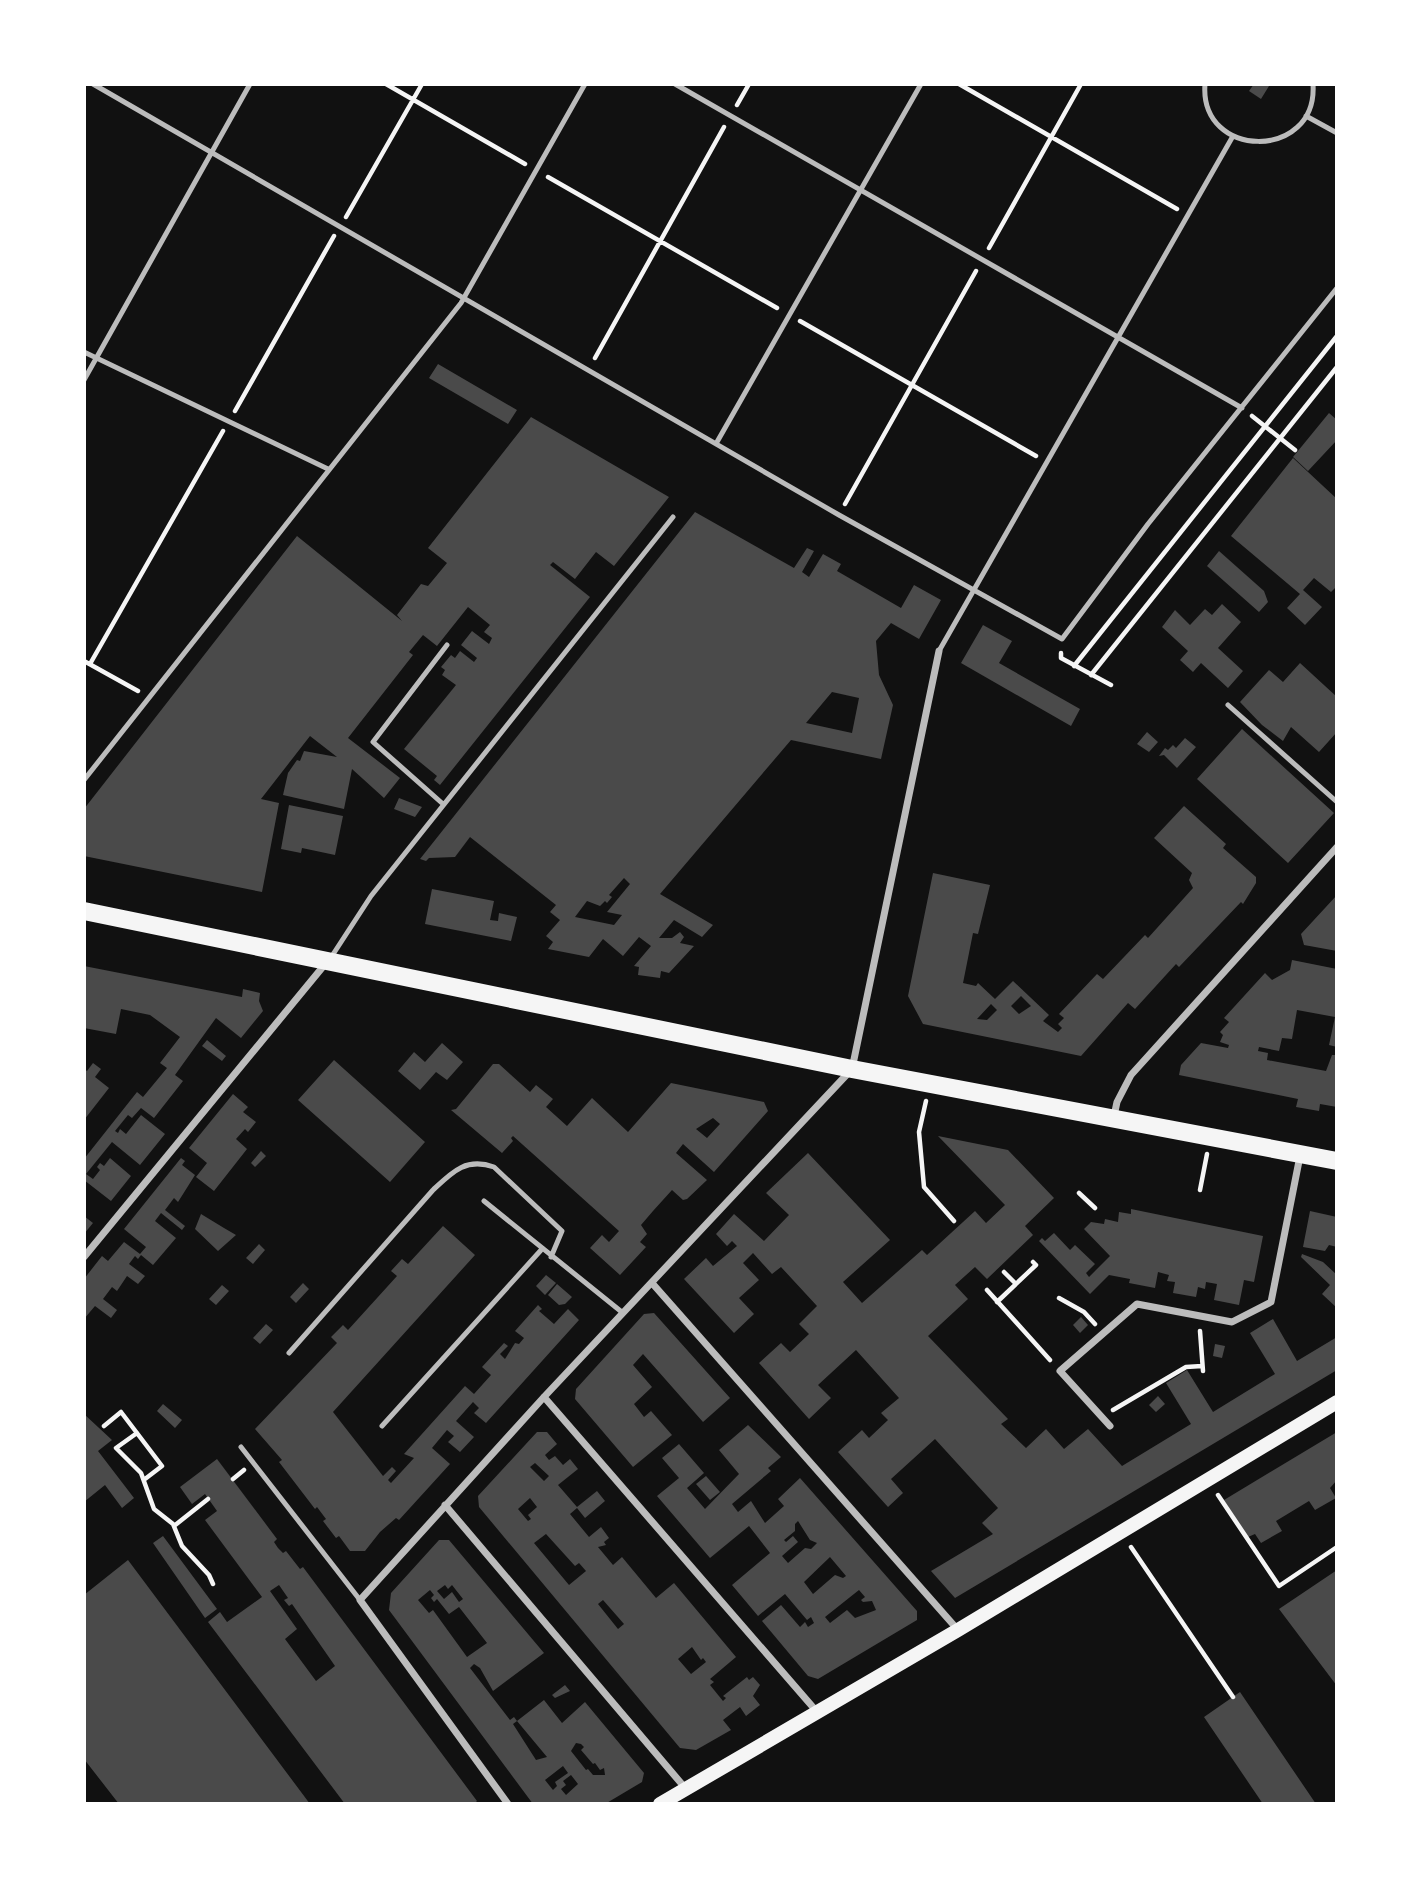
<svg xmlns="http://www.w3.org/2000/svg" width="1421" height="1888" viewBox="0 0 1421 1888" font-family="'Zilla Slab',serif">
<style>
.building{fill:#4a4a4a;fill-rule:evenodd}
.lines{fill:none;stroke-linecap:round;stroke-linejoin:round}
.path{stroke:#f5f5f5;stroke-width:4.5}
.service{stroke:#bcbcbc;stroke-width:5}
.minor{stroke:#bcbcbc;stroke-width:7}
.secondary{stroke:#f5f5f5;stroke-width:14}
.primary{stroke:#f5f5f5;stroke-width:18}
</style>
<rect width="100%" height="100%" fill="#111"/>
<path class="building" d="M1254,84L1269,86L1261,99L1249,91Z
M438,364L517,410L508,424L429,378Z
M1329,413L1337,420V440L1308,471L1293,457Z
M531,417L669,497L614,566L596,552L575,579L553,562L550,565L590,597L440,785L434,780L437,776L404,749L456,685L442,675L445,670L441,667L451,655L455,658L460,651L474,662L477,658L461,645L472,631L489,644L492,638L484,632L490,625L468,607L437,646L423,635L409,652L413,655L348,738L400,778L384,798L352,769L344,809L283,795L288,773L297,760L300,761L304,751L337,757L310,736L261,799L279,803L262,892L84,856V809L297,536L402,621L397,615L421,584L428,586L447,563L428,548Z
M1293,458L1337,499V586L1331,592L1314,578L1303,590L1322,607L1305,625L1287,608L1300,594L1231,536Z
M695,512L794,568L807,548L814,551L802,572L809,577L823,554L841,564L837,571L901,608L914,585L941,600L919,639L891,623L876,641L879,675L893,705L881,759L791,740L660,894L713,925L702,937L674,920L659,938H672L680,932L684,937L680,943L694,946L669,973L661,971L660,978L638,975L639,967L634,966L651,946L639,937L623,956L603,939L589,957L548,949L553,942L546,936L560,920L550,912L556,905L470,837L455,857L429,858L426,861L420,859ZM832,692L859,698L852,733L806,723ZM624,878L630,884L607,912L622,915L614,925L575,917L587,901L600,906L605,901L607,903L612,897L609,895Z
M1219,551L1264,591L1268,602L1259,612L1207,566Z
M1222,604L1241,622L1218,648L1243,671L1228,688L1201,663L1193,672L1180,660L1188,651L1162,627L1175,610L1190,625L1205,609L1212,615Z
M983,625L1012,641L999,663L1080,709L1071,726L961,663Z
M1300,663L1337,697V732L1319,752L1291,727L1283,741L1262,725L1240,702L1269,670L1283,682Z
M1242,729L1334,813L1288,863L1197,779Z
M1147,732L1158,742L1149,752L1137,744Z
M1185,738L1196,747L1177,768L1164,755L1159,756L1165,748L1168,750L1173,745L1176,748Z
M399,798L422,807L415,817L394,809Z
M289,805L343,816L335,855L302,848L301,853L281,849Z
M1184,806L1226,844L1223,848L1256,877V883L1243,904L1241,902L1179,967L1176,964L1135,1009L1128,1003L1081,1056L923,1024L908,996L933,873L990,885L978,934L973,933L963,983L976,986L978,983L995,999L1013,981L1049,1015L1043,1021L1058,1032L1062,1028L1058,1024L1064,1018L1059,1014L1097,974L1103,979L1145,935L1148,938L1193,888L1189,880L1192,873L1154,838ZM1021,996L1031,1006L1019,1014L1011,1006ZM991,1004L997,1010L987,1020L977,1019Z
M432,889L494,901L490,920L498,921L499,913L517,917L511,941L425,924Z
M1337,895V951L1304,945L1301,934Z
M1292,960L1337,969V1047L1329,1045L1335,1017L1297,1010L1292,1039L1282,1038L1279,1051L1259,1047L1258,1051L1268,1053L1267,1060L1326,1071L1332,1055H1337V1107L1320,1104L1319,1111L1296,1107L1298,1099L1179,1075L1181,1065L1201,1043L1228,1048L1229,1045L1220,1042L1223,1035L1220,1032L1229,1022L1224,1018L1265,973L1272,980L1290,970Z
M84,966L242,997L243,989L260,993L259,1001L263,1011L241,1038L216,1018L175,1075L183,1081L154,1118L141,1108L132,1118L128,1115L115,1131L118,1133L120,1129L126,1134L141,1115L165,1134L140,1165L112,1142L86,1174L93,1179L100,1170L97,1167L100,1163L104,1166L110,1158L131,1176L111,1201L84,1180V1159L137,1092L143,1097L167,1068L160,1063L180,1037L150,1015L121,1009L116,1034L84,1028Z
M207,1040L226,1056L222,1061L202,1046Z
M442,1043L463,1062L447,1080L436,1072L420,1090L398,1071L414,1052L425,1062Z
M334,1060L425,1142L390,1182L298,1100Z
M93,1063L101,1069L95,1077L109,1088L84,1120V1069L87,1071Z
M493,1064H499L530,1092L536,1085L553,1099L546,1107L567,1126L592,1098L628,1132L671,1083L764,1102L768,1111L714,1172L683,1144L676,1153L707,1180L687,1199L683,1200L672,1190L653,1211L641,1225L647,1234L640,1242L646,1247L620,1275L590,1248L602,1235L609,1242L619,1231L513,1136L511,1138L513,1141L502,1153L451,1110L456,1109ZM713,1118L720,1124L707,1138L696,1129Z
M233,1094L248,1107L243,1112L256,1122L248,1132L245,1129L236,1139L247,1149L214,1191L196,1177L207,1163L189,1148Z
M938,1136L1008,1150L1054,1198L1025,1226L1033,1235L987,1279L975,1267L955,1285L968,1299L928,1336L1008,1419L1001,1424L1026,1448L1046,1429L1064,1449L1088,1429L1122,1466L1191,1424L1166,1383L1187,1370L1213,1412L1275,1374L1250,1333L1273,1319L1297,1361L1337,1337V1370L955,1598L931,1571L993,1534L982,1523L998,1508L935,1439L891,1479L903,1493L888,1507L838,1452L862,1430L869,1438L888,1420L881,1413L899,1398L856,1350L818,1385L831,1398L809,1419L759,1363L781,1343L790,1352L809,1334L799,1324L817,1306L781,1267L772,1274L753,1253L743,1263L759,1280L739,1298L754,1314L734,1333L684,1279L706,1258L713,1266L737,1246L732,1241L727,1246L716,1234L734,1214L764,1241L789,1215L766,1193L808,1153L890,1240L843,1282L862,1303L922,1250L927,1255L975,1211L986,1223L1005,1205Z
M261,1151L266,1156L255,1167L251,1163Z
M181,1158L185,1161L182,1165L195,1175L178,1202L174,1198L165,1210L185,1226L182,1230L161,1213L155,1221L176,1238L153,1265L141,1255L138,1259L135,1256L129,1264L145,1276L138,1284L127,1276L117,1291L112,1287L103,1299L117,1310L111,1318L95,1306L84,1319V1279L102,1256L108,1261L124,1242L140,1254L146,1247L124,1229Z
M1131,1209L1263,1236L1254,1282L1244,1280L1239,1305L1214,1300L1217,1284L1206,1282L1205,1289L1198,1287L1196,1297L1173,1293L1175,1282L1167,1281L1169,1275L1158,1272L1155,1288L1129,1283L1130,1279L1109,1275L1090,1294L1039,1241L1042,1238L1045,1241L1054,1233L1070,1250L1075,1245L1095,1264L1086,1273L1089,1277L1110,1256L1084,1229L1091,1222L1104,1224L1105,1219L1118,1222L1119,1212L1131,1214Z
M1310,1211L1337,1217V1247L1329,1245L1325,1251L1303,1247Z
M201,1214L224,1228L236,1235L218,1251L195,1229Z
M84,1216L93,1223L84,1234Z
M443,1226L475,1255L333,1412L383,1476L392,1467L396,1471L388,1480L391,1483L414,1458L404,1454L465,1386L474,1394L491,1375L482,1367L504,1343L508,1346L500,1354L505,1359L515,1343L519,1344L524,1338L515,1331L538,1305L542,1309L539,1311L554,1324L568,1309L579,1320L486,1423L474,1413L479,1408L473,1402L456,1421L474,1437L460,1452L448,1442L454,1436L447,1430L432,1448L450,1464L399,1520L396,1518L380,1532L365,1551H350L339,1536L336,1538L323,1521L326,1519L317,1507L315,1509L279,1462L282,1460L255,1429L337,1343L331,1337L343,1325L348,1330L397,1276L391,1271L402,1259L408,1264Z
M259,1244L265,1250L253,1264L246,1258Z
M1302,1254L1323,1262L1337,1275V1308L1322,1294L1330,1285L1301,1257Z
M546,1275L556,1283L545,1295L536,1286Z
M303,1283L309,1289L296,1303L290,1297Z
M557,1284L572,1297L565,1304L559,1305L548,1295Z
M222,1285L229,1291L216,1305L209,1299Z
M654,1313L730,1398L703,1422L643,1354L633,1365L652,1387L634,1404L644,1417L651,1411L672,1435L633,1467L575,1399L576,1389L644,1314Z
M1081,1317L1088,1325L1080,1333L1073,1325Z
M266,1324L273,1330L260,1344L253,1338Z
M1215,1344L1225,1346L1222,1358L1213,1356Z
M1158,1396L1165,1404L1156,1412L1149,1405Z
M163,1404L182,1420L175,1428L157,1411Z
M84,1414L112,1440L98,1451L134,1498L122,1508L105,1485L84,1502Z
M748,1425L781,1457L768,1468L771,1471L732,1504L738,1512L751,1501L765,1523L784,1506L778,1499L800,1478L917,1611V1620L818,1679L808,1676L762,1621L781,1605L800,1627L805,1622L808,1627L814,1623L811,1617L807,1620L785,1594L758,1616L732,1585L770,1553L749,1526L710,1558L657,1496L679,1478L662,1458L679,1444L704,1473L687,1488L705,1509L739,1474L719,1450ZM798,1521L810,1540L817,1543L811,1549L805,1548L788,1563L782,1556L798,1542L793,1536L786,1542L784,1540L795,1531V1524ZM830,1557L846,1576L843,1578L835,1575L813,1594L804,1582ZM859,1590L865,1597L861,1600L863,1602L872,1601L876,1610L855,1618L847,1610L830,1623L825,1617Z
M537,1432H547L557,1444L545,1455L549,1460L555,1456L563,1465L570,1459L578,1469L558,1485L577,1507L597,1491L605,1501L585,1518L577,1508L570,1514L589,1537L601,1527L609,1538L604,1542L606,1545L598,1547L613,1565L622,1557L656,1598L674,1583L736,1657L710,1679L714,1682L710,1685L723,1701L726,1698L723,1696L747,1677L749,1680L753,1677L760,1685L753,1696L760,1705L746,1716L740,1707L723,1720L731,1730L696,1750L680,1748L479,1507L478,1496ZM535,1463L549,1476L544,1481L530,1467ZM530,1498L537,1507L528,1515L531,1519L528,1521L518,1509ZM546,1534L575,1566L579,1563L586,1571L569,1585L534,1543ZM603,1600L624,1624L618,1629L598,1604ZM692,1647L701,1660L703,1658L706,1662L691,1674L678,1659Z
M1337,1432V1480L1330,1488L1336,1498L1315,1510L1309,1501L1276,1521L1282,1531L1261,1543L1255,1534L1248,1537L1224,1500Z
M217,1459L277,1539L274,1542L278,1548L283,1553L286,1551L300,1569L303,1567L477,1801L474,1804H345L208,1622L220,1612L227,1622L262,1597L205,1520L217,1511L205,1494L192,1504L180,1487ZM279,1585L288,1598L284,1600L289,1606L292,1604L335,1666L316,1681L285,1639L297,1629L270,1591Z
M706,1476L720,1492L710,1500L696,1484Z
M163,1536L217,1609L205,1618L153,1543Z
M439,1540H449L544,1653L493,1691L480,1668L474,1664L470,1668L510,1720L514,1717L517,1721L513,1724L536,1760L547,1757L517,1721L544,1700L562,1723L585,1702L644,1773L642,1782L605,1804H533L389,1610L391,1593ZM445,1585L448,1589L452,1585L463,1599L459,1602L452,1592L444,1599L437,1591ZM430,1590L434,1595L431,1598L434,1602L437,1599L449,1614L459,1607L487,1643L467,1657L433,1610L429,1613L418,1600ZM576,1743L581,1744L584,1747L581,1750L593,1764L595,1763L600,1770L604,1768L605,1775H593L588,1769L586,1770L571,1751ZM563,1766L568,1773L555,1782L557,1786L553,1790L545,1780ZM571,1775L578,1784L566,1795L561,1789L566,1785L563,1781Z
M128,1560L310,1804H119L84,1759V1595Z
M1337,1570V1686L1279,1609Z
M565,1685L570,1691L555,1698L552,1695Z
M1240,1692L1316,1804H1263L1204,1717Z"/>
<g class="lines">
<path class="path" d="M386,84L525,164
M959,84L1177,209
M737,105L749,84
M548,177L777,308
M346,217L422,84
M989,248L1081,84
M800,321L1036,456
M595,358L724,127
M235,411L334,236
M1252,416L1295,450
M845,504L976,271
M1061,653V658L1111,685
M84,661L138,691
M90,664L223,431
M1074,666L1337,336
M1091,675L1337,367
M926,1101L919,1132L924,1187L954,1221
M1200,1190L1207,1154
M1079,1193L1095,1208
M1004,1272L1016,1284
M987,1290L1050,1360
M1059,1298L1084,1312L1095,1324
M997,1302L1036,1265L1033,1262
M1200,1331L1203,1371
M1113,1410L1186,1367L1202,1366
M104,1426L121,1412L162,1466L145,1479
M137,1433L116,1448L141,1473L154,1509L173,1524L182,1546L209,1575L213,1584
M233,1479L244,1470
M1218,1495L1279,1586L1337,1547
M174,1526L208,1499
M1131,1547L1233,1697"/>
<path class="service" d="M93,84L839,515L1062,639L1148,524L1337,288
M675,84L1242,408
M1205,84C1199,160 1318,161 1313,84
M1306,116L1337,133
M84,352L328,469
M84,380L250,84
M717,442L921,84
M939,651L1233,136
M1228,705L1337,802
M84,780L461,303L585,84
M443,804L373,742L447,645
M330,959L371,896L673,517
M484,1201L623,1313
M289,1353L433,1190C452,1172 466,1157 494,1167L562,1231L551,1257
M382,1426L542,1249
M241,1447L360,1600"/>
<path class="minor" d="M1114,1116L1117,1102L1131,1075L1337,847
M84,1257L326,963
M652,1283L958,1630
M544,1397L818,1713
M1110,1426L1060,1371L1137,1304L1232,1322L1271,1302L1300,1156
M445,1505L686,1789
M508,1804L360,1600L544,1397L852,1069L939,651"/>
<path class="secondary" d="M660,1804L958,1630L1337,1402"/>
<path class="primary" d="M84,911L852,1069L1337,1161"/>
</g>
<rect width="1421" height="1888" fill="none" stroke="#ffffff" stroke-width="172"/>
</svg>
